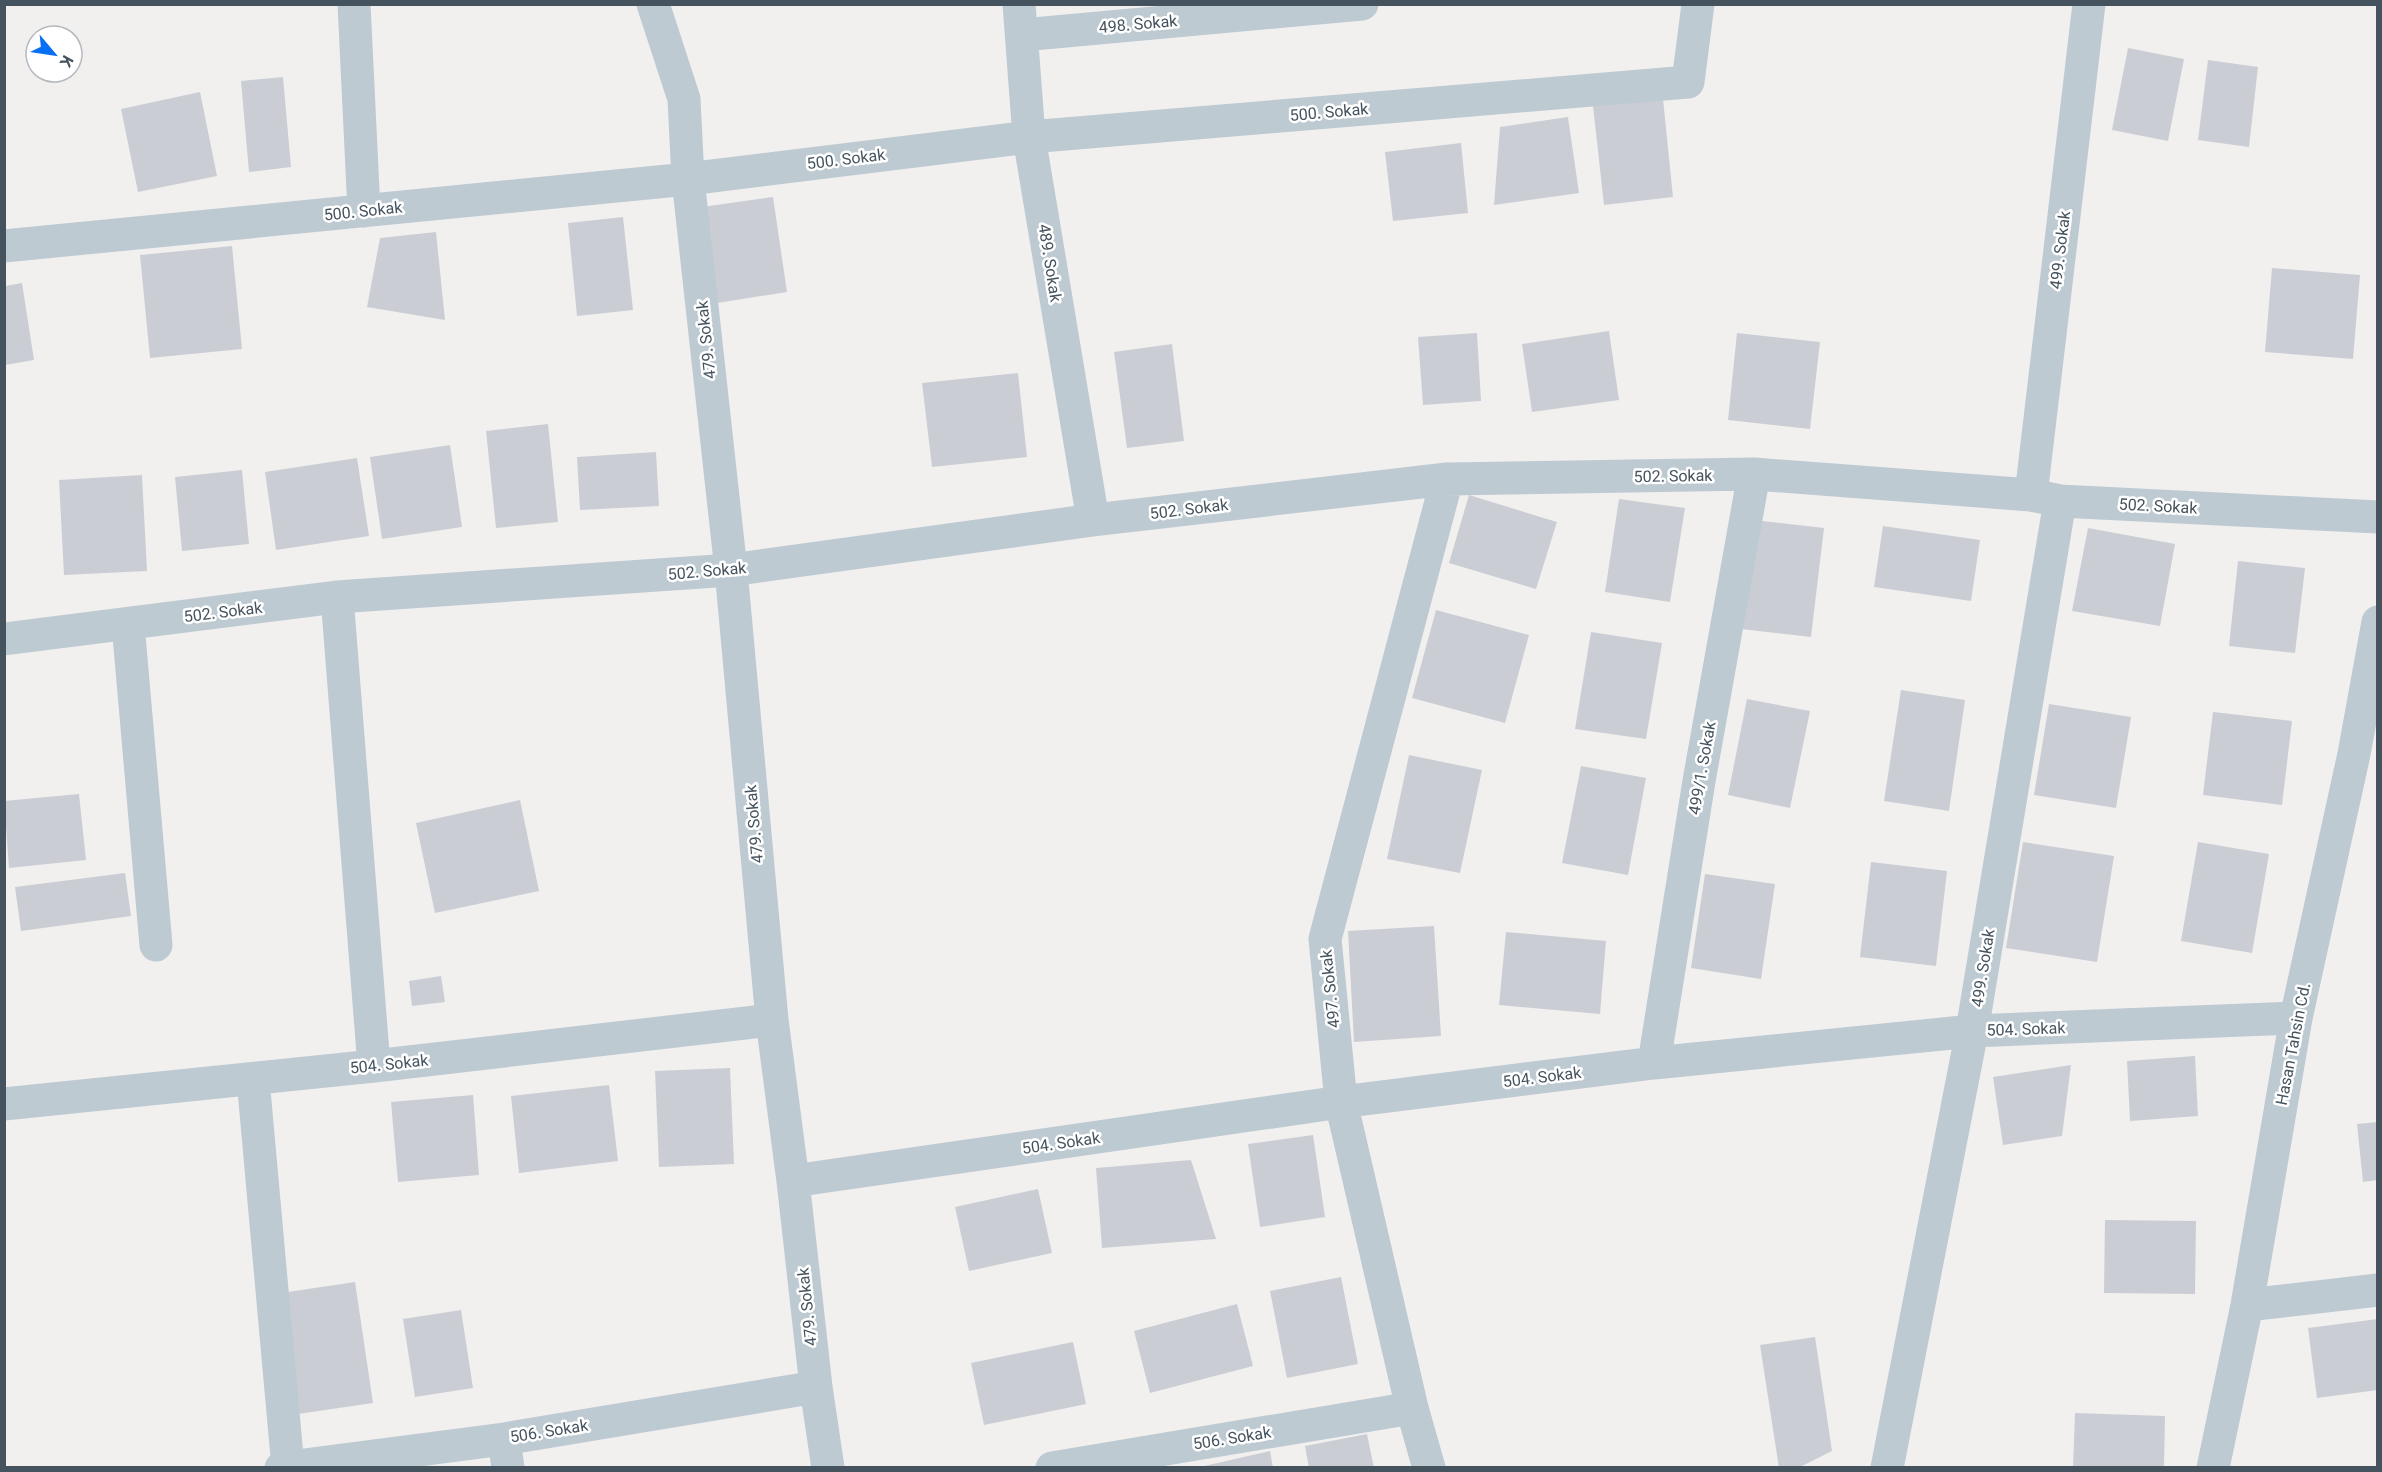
<svg xmlns="http://www.w3.org/2000/svg" width="2382" height="1472" viewBox="0 0 2382 1472" font-family="Roboto,sans-serif">
<style>
.building{fill:#caced4}
.lines{fill:none;stroke-linecap:round;stroke-linejoin:round}
.minor{stroke:#becad2;stroke-width:33}
.labels{text-anchor:middle;dominant-baseline:central;stroke-width:5;stroke-linejoin:round;paint-order:stroke}
.street-label{font-size:16px;fill:#45535e;stroke:#fff}
</style>
<rect width="100%" height="100%" fill="#f2efef"/>
<path class="building" d="M2128,48L2184,59L2168,141L2112,130Z
M2208,60L2258,67L2249,147L2198,140Z
M283,77L291,167L249,172L241,81Z
M200,92L217,176L138,192L121,109Z
M1663,99L1673,197L1604,205L1593,106Z
M1568,117L1579,193L1494,205L1500,127Z
M1461,143L1468,213L1393,221L1385,152Z
M773,197L787,292L717,303L702,207Z
M623,217L633,310L577,316L568,223Z
M436,232L445,320L367,307L380,238Z
M232,246L242,349L150,358L140,255Z
M2272,268L2360,275L2353,359L2265,352Z
M22,283L34,360L5,365V286Z
M1609,331L1619,400L1532,412L1522,344Z
M1477,333L1481,401L1423,405L1418,337Z
M1737,333L1820,342L1810,429L1728,420Z
M1172,344L1184,441L1127,448L1114,352Z
M1018,373L1027,457L932,467L922,383Z
M548,424L558,522L496,528L486,431Z
M450,445L462,527L382,539L370,457Z
M656,452L659,506L580,510L577,457Z
M357,458L369,536L276,550L265,472Z
M242,470L249,544L182,551L175,477Z
M142,475L147,571L64,575L59,480Z
M1469,495L1557,522L1536,589L1449,563Z
M1619,499L1685,508L1670,602L1605,592Z
M1753,520L1824,528L1811,637L1741,629Z
M1883,526L1980,540L1971,601L1874,587Z
M2088,528L2175,544L2160,626L2072,611Z
M2238,561L2305,568L2295,653L2229,646Z
M1436,610L1529,635L1505,723L1412,698Z
M1591,632L1662,643L1646,739L1575,729Z
M1901,690L1965,700L1949,811L1884,801Z
M1747,699L1810,711L1790,808L1728,795Z
M2049,704L2131,717L2116,808L2034,795Z
M2213,712L2292,721L2282,805L2203,795Z
M1409,755L1482,770L1460,873L1387,859Z
M1581,766L1646,778L1628,875L1562,863Z
M79,794L86,860L9,868L4,801Z
M520,800L539,891L435,913L416,823Z
M2023,842L2114,856L2097,962L2006,948Z
M2198,842L2269,854L2252,953L2181,941Z
M1871,862L1947,871L1936,966L1860,957Z
M125,873L131,916L21,931L15,887Z
M1705,874L1775,884L1761,979L1691,968Z
M1434,926L1441,1036L1354,1042L1348,931Z
M1506,932L1606,941L1600,1014L1499,1005Z
M441,976L445,1002L412,1006L409,981Z
M2195,1056L2198,1116L2130,1121L2127,1061Z
M2071,1065L2062,1136L2003,1145L1993,1077Z
M730,1068L734,1164L659,1167L655,1071Z
M609,1085L618,1161L519,1173L511,1096Z
M473,1095L479,1175L398,1182L391,1102Z
M2378,1122V1180L2363,1182L2357,1124Z
M1313,1135L1325,1217L1260,1227L1248,1144Z
M1191,1160L1216,1239L1102,1248L1096,1168Z
M1038,1189L1052,1253L969,1271L955,1207Z
M2105,1220L2196,1221L2195,1294L2104,1293Z
M1341,1277L1358,1364L1287,1378L1270,1291Z
M355,1282L373,1403L298,1414L281,1293Z
M1237,1304L1253,1366L1150,1393L1134,1331Z
M461,1310L473,1388L415,1397L403,1319Z
M2378,1319V1390L2317,1398L2308,1328Z
M1815,1337L1832,1451L1798,1468H1779L1760,1345Z
M1073,1342L1086,1404L984,1425L971,1363Z
M2075,1413L2165,1416L2164,1468H2073Z
M1367,1434L1374,1468H1309L1305,1446Z
M1270,1451L1273,1468H1200V1467Z"/>
<g class="lines">
<path class="minor" d="M354,4L364,211
M653,4L684,99L688,179L731,570L772,1020L793,1181L816,1387L828,1468
M1019,4L1029,137L1093,520
M1022,35L1362,4
M4,246L688,179L1029,137L1688,82L1698,4
M2031,495L2089,4
M337,597L374,1066
M128,624L156,945
M4,639L337,597L731,570L1093,520L1447,479L1754,474L2031,495L2060,501L2378,517
M1654,1063L1699,781L1754,474
M253,1079L288,1468
M4,1104L374,1066L772,1020
M793,1181L1341,1102L1654,1063L1972,1031L2296,1018
M2247,1305L2378,1290
M504,1439L508,1468
M281,1468L504,1439L816,1387
M1052,1468L1412,1408
M1429,1468L1412,1408L1341,1102L1325,939L1447,479
M1887,1468L1972,1031L2060,501
M2213,1468L2247,1305L2296,1018L2354,754L2378,622"/>
</g>
<g class="labels">
<g class="street-label">
<text transform="translate(1138 24) rotate(-5)">498. Sokak</text>
<text transform="translate(1329 112) rotate(-5)">500. Sokak</text>
<text transform="translate(846 159) rotate(-7)">500. Sokak</text>
<text transform="translate(363 211) rotate(-6)">500. Sokak</text>
<text transform="translate(2060 250) rotate(-83)">499. Sokak</text>
<text transform="translate(1050 263) rotate(81)">489. Sokak</text>
<text transform="translate(706 340) rotate(-96)">479. Sokak</text>
<text transform="translate(1673 476) rotate(-1)">502. Sokak</text>
<text transform="translate(2158 506) rotate(3)">502. Sokak</text>
<text transform="translate(1189 509) rotate(-7)">502. Sokak</text>
<text transform="translate(707 571) rotate(-5)">502. Sokak</text>
<text transform="translate(223 612) rotate(-7)">502. Sokak</text>
<text transform="translate(1702 768) rotate(-80)">499/1. Sokak</text>
<text transform="translate(754 824) rotate(-95)">479. Sokak</text>
<text transform="translate(1983 968) rotate(-81)">499. Sokak</text>
<text transform="translate(1330 989) rotate(-96)">497. Sokak</text>
<text transform="translate(2026 1029) rotate(-2)">504. Sokak</text>
<text transform="translate(2293 1044) rotate(-79)">Hasan Tahsin Cd.</text>
<text transform="translate(389 1064) rotate(-6)">504. Sokak</text>
<text transform="translate(1542 1077) rotate(-7)">504. Sokak</text>
<text transform="translate(1061 1143) rotate(-8)">504. Sokak</text>
<text transform="translate(807 1307) rotate(-96)">479. Sokak</text>
<text transform="translate(549 1431) rotate(-9)">506. Sokak</text>
<text transform="translate(1232 1438) rotate(-9)">506. Sokak</text>
</g>
</g>
<rect width="2382" height="1472" fill="none" stroke="#45535e" stroke-width="12"/>
<g transform="translate(54 54) rotate(119)"><circle r="28" fill="#ffffff" stroke="#b5babf" stroke-width="1.5"/>
<path d="M0-4.5L10 22L0 15L-10 22Z" fill="#076ff4"/>
<text y="-9" font-size="16" font-weight="bold" text-anchor="middle" fill="#45535e">K</text>
</g>
</svg>
